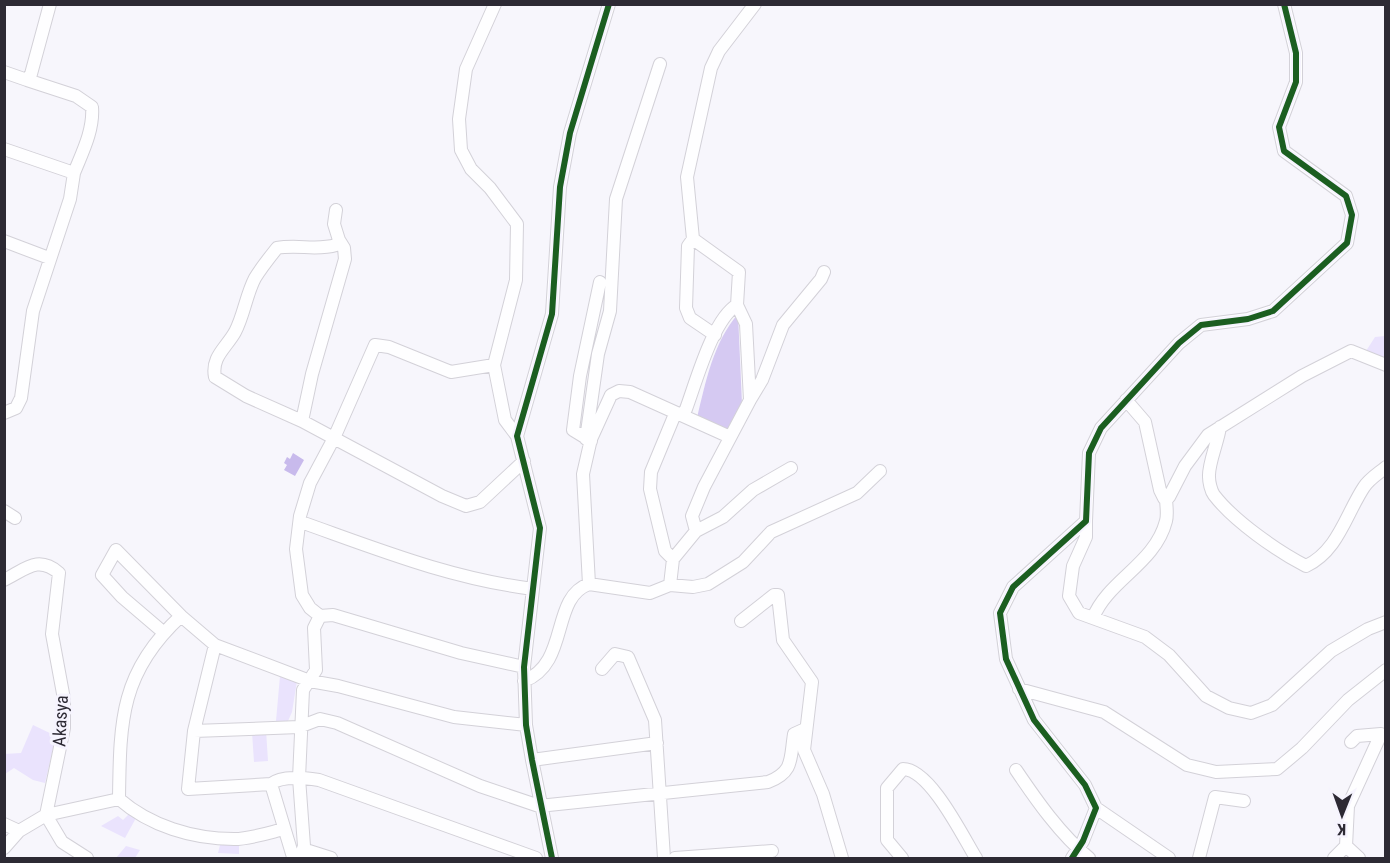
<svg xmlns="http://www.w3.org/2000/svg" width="1390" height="863" viewBox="0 0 1390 863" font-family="'Roboto Condensed',sans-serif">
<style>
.green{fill:#eae3fd}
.forest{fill:#d5c9f2}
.water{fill:#c8baec}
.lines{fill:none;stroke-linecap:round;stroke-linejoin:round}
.minor-casing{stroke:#d3d1d8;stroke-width:14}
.minor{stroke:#fefeff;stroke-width:12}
.cycleway-casing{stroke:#f6f4fe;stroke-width:10}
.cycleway{stroke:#1b5e20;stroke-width:6}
.labels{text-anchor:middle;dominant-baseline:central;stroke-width:6;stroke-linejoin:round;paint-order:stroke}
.street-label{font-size:18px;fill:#2d2a34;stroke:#f6f4fe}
</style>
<rect width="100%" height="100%" fill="#f7f6fc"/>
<path class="green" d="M1385,336V361L1366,351L1375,337Z
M280,676L297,681L292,712L288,721H276Z
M33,725L56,736L45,783L33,780L14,768L5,774L4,754L21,753Z
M266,730L268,761L254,762L252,732Z
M130,813L136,818L125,838L101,826L118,816L123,820Z
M221,841L239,842V854L218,853Z
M126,846L140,850L135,858H116Z"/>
<path class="forest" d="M738,314L742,404L727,431L697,418C706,381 713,343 738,314Z"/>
<path class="water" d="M293,453L304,460L295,476L284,470L287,465L284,463L287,457L290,459Z"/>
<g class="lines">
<g class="minor-casing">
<path id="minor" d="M495,4L466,69L459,119L461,150L471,169L490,188L517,224L516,280L494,365L505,420L517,436
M4,72L27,80L31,74L50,4
M27,80L76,96L92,107C94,130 82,153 74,173
M4,149L74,173L70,199L33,311L21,398L16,408L4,413
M336,210L334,224L339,240L336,245C316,251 298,244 277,248C269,258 261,268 255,278C246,295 244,315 235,332C226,348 211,357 215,377L246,396L302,421L442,496L466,506L480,502L524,461
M693,239L739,272L737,305L746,324L750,400L704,487L692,516L696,531
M4,241L49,258
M715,335L690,318L686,308L688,246L693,239L687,177L711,68L719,51L755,4
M494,365L451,372L389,347L375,345L334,438L310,483L300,516L296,549L302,595L310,608L320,616L333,615L461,653L524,667
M750,400L762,380L783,325L821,279L824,272
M1126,400L1145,422L1160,490L1164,498L1169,497L1185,466L1208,435L1302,376L1351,351L1386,365
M675,414L683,413L686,409C696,382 713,319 737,305
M302,421L312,374L345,259L344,248L339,240
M1220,427C1218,442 1208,464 1209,477C1209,482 1211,491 1214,495C1234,521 1277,551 1306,566C1338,551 1346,514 1364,487C1369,479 1379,473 1386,467
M730,437L630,392L619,391L611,395L591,439L583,474L589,584L650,593L670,585L693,587L708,584L743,562L771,532L857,493L880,471
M586,439L598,354L610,311L616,199L660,64
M591,441L573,430L580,376L600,282
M4,511L15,518
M1086,521V537L1073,566L1069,596L1079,613L1145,637L1169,655L1206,696L1229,708L1251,713L1272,705L1331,651L1368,629L1386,622
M301,522C380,550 449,578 533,589
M673,559L696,531L723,517L753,490L791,468
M4,580C26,569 38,555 59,573L52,634L64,699V728L46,815L19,831L4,848
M670,585L673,559L665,551L650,489L651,472L675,414
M181,616C120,672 120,721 119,799C150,826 193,839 234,839C250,839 268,833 284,829
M1093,618C1108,580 1155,564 1166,521C1168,514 1166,505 1166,497
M741,621L774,595H778L783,640L812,682L804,750L823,794L842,858
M163,632L122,597L102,575L116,550L181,616L215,645L310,681L338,686L454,717L526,725
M215,645L194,731L188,789L271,784C282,775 305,778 319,780L536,858
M602,669L615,654L628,657L655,720L664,858
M524,681C570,663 550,598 589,584
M1019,689L1104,712L1187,765L1216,772L1277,769L1302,748L1348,700L1386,670
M194,731L299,727L320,719L337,723L480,786L539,806L768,782C794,772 790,759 794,734L805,729
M1351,742L1357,736L1381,734L1348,806L1346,846L1359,858
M532,760L657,743
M1016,770C1037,801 1060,834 1089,858
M271,784L293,857L300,858L309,851L331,858
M1096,808L1169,858
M4,824L19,831
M87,858L62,842L46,815L119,799
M300,858L304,846L299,778L303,690L316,670L314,628L320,616
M552,858L532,760L526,725L524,667L540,528L517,436L552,314L560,187L570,133L609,4
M675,858L772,851
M902,858L887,840V788L903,769C930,769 963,837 976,858
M1072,858L1083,841L1096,808L1085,785L1034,720L1006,659L1000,613L1013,587L1086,521L1089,453L1101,428L1179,343L1201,325L1248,319L1273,311L1347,243L1352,215L1346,196L1284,151L1279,127L1296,82V53L1284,4
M1199,858L1215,797L1244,801
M1334,858L1346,846"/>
</g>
<use href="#minor" class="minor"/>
<g class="cycleway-casing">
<path id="cycleway" d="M552,858L532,760L526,725L524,667L540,528L517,436L552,314L560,187L570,133L609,4
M1072,858L1083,841L1096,808L1085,785L1034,720L1006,659L1000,613L1013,587L1086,521L1089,453L1101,428L1179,343L1201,325L1248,319L1273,311L1347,243L1352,215L1346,196L1284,151L1279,127L1296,82V53L1284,4"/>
</g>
<use href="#cycleway" class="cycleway"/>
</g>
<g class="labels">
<g class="street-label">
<text transform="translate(60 721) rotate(-87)">Akasya</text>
</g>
</g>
<rect width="1390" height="863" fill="none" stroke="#2d2a34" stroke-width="12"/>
<g transform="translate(1342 815) rotate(181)" stroke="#f6f4fe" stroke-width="4.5" paint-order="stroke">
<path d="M0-4.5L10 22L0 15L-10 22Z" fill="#2d2a34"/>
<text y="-9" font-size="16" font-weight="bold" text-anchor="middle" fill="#2d2a34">K</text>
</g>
</svg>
